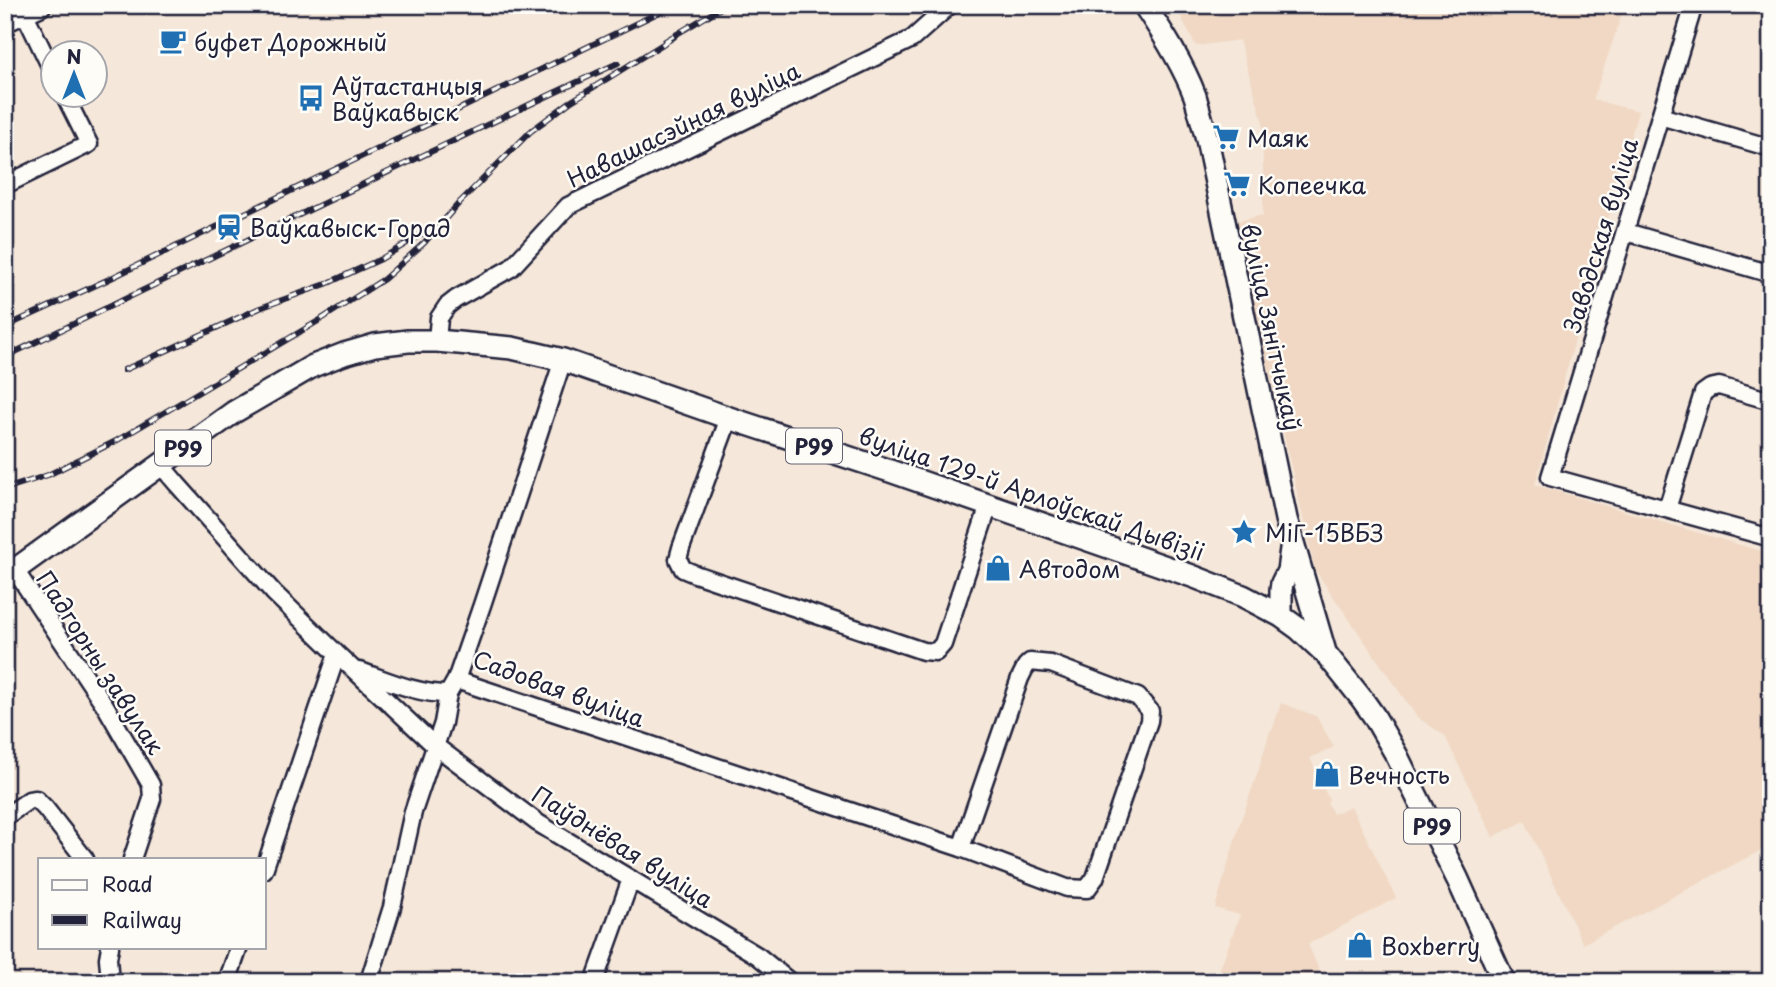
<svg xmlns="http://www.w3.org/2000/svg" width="1776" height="987" viewBox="0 0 1776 987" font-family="'Playpen Sans',sans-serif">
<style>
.built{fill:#f0d8c4}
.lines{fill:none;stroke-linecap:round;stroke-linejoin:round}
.minor-casing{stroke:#22223b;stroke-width:21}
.major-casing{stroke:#22223b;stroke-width:26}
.minor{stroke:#fdfcf7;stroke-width:16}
.major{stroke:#fdfcf7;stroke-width:21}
.rail-casing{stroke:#22223b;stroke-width:6}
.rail{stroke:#fdfcf7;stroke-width:3.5;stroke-dasharray:10;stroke-linecap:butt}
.labels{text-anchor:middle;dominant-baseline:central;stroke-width:5;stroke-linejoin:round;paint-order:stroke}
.shield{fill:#fdfcf7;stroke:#646373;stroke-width:2}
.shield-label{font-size:21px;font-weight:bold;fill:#22223b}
.poi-label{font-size:23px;fill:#22223b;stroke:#fdfcf7;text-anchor:start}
.street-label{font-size:23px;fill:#22223b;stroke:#fdfcf7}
</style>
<rect width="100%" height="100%" fill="#f5e7d9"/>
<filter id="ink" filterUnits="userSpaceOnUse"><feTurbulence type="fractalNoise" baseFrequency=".0143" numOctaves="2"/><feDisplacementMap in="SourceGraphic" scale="14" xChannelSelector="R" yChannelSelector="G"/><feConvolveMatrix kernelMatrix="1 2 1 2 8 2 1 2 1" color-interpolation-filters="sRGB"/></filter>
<g filter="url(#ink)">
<path class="built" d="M1173,5H1625L1593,100L1638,111L1535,485L1771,554V845L1583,944L1525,821L1493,837L1445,736L1417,717L1315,570L1235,222L1263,215V122L1239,40L1196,46L1180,15Z
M1281,703L1316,716L1334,747L1310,758L1329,800L1327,802L1333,814L1351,806L1396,898L1308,944L1324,982H1215L1240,915L1215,908L1240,823L1258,772L1270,731L1273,728Z"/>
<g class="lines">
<g class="minor-casing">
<path id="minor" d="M1694,5L1550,477L1771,538
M24,12L52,70
M1660,116L1771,148
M5,185L89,144L64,94
M1626,232L1771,274
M437,341L439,318L447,306L456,299L511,268L568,206L912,39L950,5
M563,360L482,605L456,680L961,848L1020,678L1026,666L1030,662L1051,664L1138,697L1150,711L1149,721L1095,878L1087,889L1067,888L961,848
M729,418L681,548L678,559L683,569L695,574L923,651L936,652L943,644L989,505
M160,464L177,484L274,593L337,654L434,745L538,823L758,956L790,982
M1667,509L1703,393L1710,388L1719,386L1771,401
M15,570L106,707L151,785L152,799L132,859
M360,671C389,681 417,694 448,694
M5,817L29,800L36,799L45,808L85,859
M264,870L337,654
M110,982L108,958L110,947
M227,982L239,947
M371,982L369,981L392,907L413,812L443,723L448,694L456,680
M594,982L631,879"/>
</g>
<g class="major-casing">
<path id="major" d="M1144,5C1163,33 1183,64 1195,96C1199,110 1203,125 1207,139L1286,519L1325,652
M5,21L40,5
M5,577L234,412L313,366L344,354L375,345L408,341H437L512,348L563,360L729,418L890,471L1192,576L1243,596L1281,616L1299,629L1326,654L1362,699L1374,716L1397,756L1458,880L1504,982
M1281,616V590L1282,583L1288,571L1291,549"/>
</g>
<use href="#minor" class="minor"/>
<use href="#major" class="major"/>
<g class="rail-casing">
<path id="rail" d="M665,41L726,5
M5,327L107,280L674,5
M5,357C209,259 412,159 618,63
M124,370L260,308L326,284L381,259L425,232
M5,489L48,475L116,441L320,320L384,279L424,243L460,202L531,131L570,102L674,37"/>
</g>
<use href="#rail" class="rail"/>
</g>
</g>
<defs>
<g id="cafe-bare" transform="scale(2.1)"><path d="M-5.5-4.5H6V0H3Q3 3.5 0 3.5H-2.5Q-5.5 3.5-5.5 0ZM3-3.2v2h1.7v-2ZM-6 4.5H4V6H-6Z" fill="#1f6fb2" stroke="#fdfcf7" stroke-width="2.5" paint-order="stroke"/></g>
<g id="bus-bare" transform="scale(2.1)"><path d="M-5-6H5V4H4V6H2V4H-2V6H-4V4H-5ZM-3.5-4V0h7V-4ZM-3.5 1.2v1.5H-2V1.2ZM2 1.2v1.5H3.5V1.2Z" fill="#1f6fb2" stroke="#fdfcf7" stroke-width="2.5" paint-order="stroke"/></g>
<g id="supermarket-bare" transform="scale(2.1)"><path d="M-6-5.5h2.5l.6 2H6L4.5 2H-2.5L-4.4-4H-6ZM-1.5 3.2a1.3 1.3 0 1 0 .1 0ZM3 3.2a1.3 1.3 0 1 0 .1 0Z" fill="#1f6fb2" stroke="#fdfcf7" stroke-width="2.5" paint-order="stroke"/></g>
<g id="station-bare" transform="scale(2.1)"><path d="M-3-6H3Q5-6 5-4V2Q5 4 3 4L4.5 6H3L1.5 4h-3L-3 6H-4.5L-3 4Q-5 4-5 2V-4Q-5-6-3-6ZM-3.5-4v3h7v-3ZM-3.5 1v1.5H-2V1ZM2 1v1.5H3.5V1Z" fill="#1f6fb2" stroke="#fdfcf7" stroke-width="2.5" paint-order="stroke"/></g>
<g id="sight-bare" transform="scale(2.1)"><path d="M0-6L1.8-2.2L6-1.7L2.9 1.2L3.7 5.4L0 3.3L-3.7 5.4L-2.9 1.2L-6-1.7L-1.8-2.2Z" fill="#1f6fb2" stroke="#fdfcf7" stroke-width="2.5" paint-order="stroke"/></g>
<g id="shop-bare" transform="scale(2.1)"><path d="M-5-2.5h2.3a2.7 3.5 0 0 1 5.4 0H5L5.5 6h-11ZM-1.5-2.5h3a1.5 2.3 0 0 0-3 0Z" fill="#1f6fb2" stroke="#fdfcf7" stroke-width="2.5" paint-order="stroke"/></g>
</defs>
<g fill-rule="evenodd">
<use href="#cafe-bare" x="173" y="41"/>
<use href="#bus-bare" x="311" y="98"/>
<use href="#supermarket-bare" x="1226" y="137"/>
<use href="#supermarket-bare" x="1237" y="184"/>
<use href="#station-bare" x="229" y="227"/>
<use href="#sight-bare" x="1244" y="532"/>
<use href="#shop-bare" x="998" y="568"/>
<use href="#shop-bare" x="1327" y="774"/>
<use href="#shop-bare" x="1360" y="945"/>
</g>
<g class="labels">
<g class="shield">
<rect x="786" y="428.5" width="56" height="35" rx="5"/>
<rect x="155" y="430.5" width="56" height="35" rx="5"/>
<rect x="1404" y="808.5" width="56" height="35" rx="5"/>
</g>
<g class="shield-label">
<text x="814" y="446">Р99</text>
<text x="183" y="448">Р99</text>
<text x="1432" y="826">Р99</text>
</g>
<g class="poi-label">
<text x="194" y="41">буфет Дорожный</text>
<text x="332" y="85">Аўтастанцыя<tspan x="332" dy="26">Ваўкавыск</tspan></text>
<text x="1247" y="137">Маяк</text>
<text x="1258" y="184">Копеечка</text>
<text x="250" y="227">Ваўкавыск-Горад</text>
<text x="1265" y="532">МіГ-15ВБЗ</text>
<text x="1019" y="568">Автодом</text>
<text x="1348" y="774">Вечность</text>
<text x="1381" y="945">Boxberry</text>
</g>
<g class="street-label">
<text transform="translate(683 124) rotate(-26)">Навашасэйная вуліца</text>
<text transform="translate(1600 235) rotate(-73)">Заводская вуліца</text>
<text transform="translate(1272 327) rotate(78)">вуліца Зянітчыкаў</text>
<text transform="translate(1032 493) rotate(19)">вуліца 129-й Арлоўскай Дывізіі</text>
<text transform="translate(101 662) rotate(57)">Падгорны завулак</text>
<text transform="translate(559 688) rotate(20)">Садовая вуліца</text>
<text transform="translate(623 846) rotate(32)">Паўднёвая вуліца</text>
</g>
</g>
<rect width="1776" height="987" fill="none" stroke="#fdfcf7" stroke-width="28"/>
<rect x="14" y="14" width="1748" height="959" fill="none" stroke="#22223b" stroke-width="2.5" filter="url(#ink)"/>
<rect x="38" y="858" width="228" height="91" fill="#fdfcf7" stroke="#a5a5ac" stroke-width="2"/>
<rect x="52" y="880" width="35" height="10" fill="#fdfcf7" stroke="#a5a5ac" stroke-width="2"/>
<text x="102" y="892" font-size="21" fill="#22223b">Road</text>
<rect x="52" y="915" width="35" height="10" fill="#22223b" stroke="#a5a5ac" stroke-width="2"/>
<text x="102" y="928" font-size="21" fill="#22223b">Railway</text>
<g transform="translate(74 74)"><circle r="33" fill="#fdfcf7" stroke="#a5a5ac" stroke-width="2"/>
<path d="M0-5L12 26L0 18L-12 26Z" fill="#1f6fb2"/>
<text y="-10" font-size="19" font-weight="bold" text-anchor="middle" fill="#22223b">N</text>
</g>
</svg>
